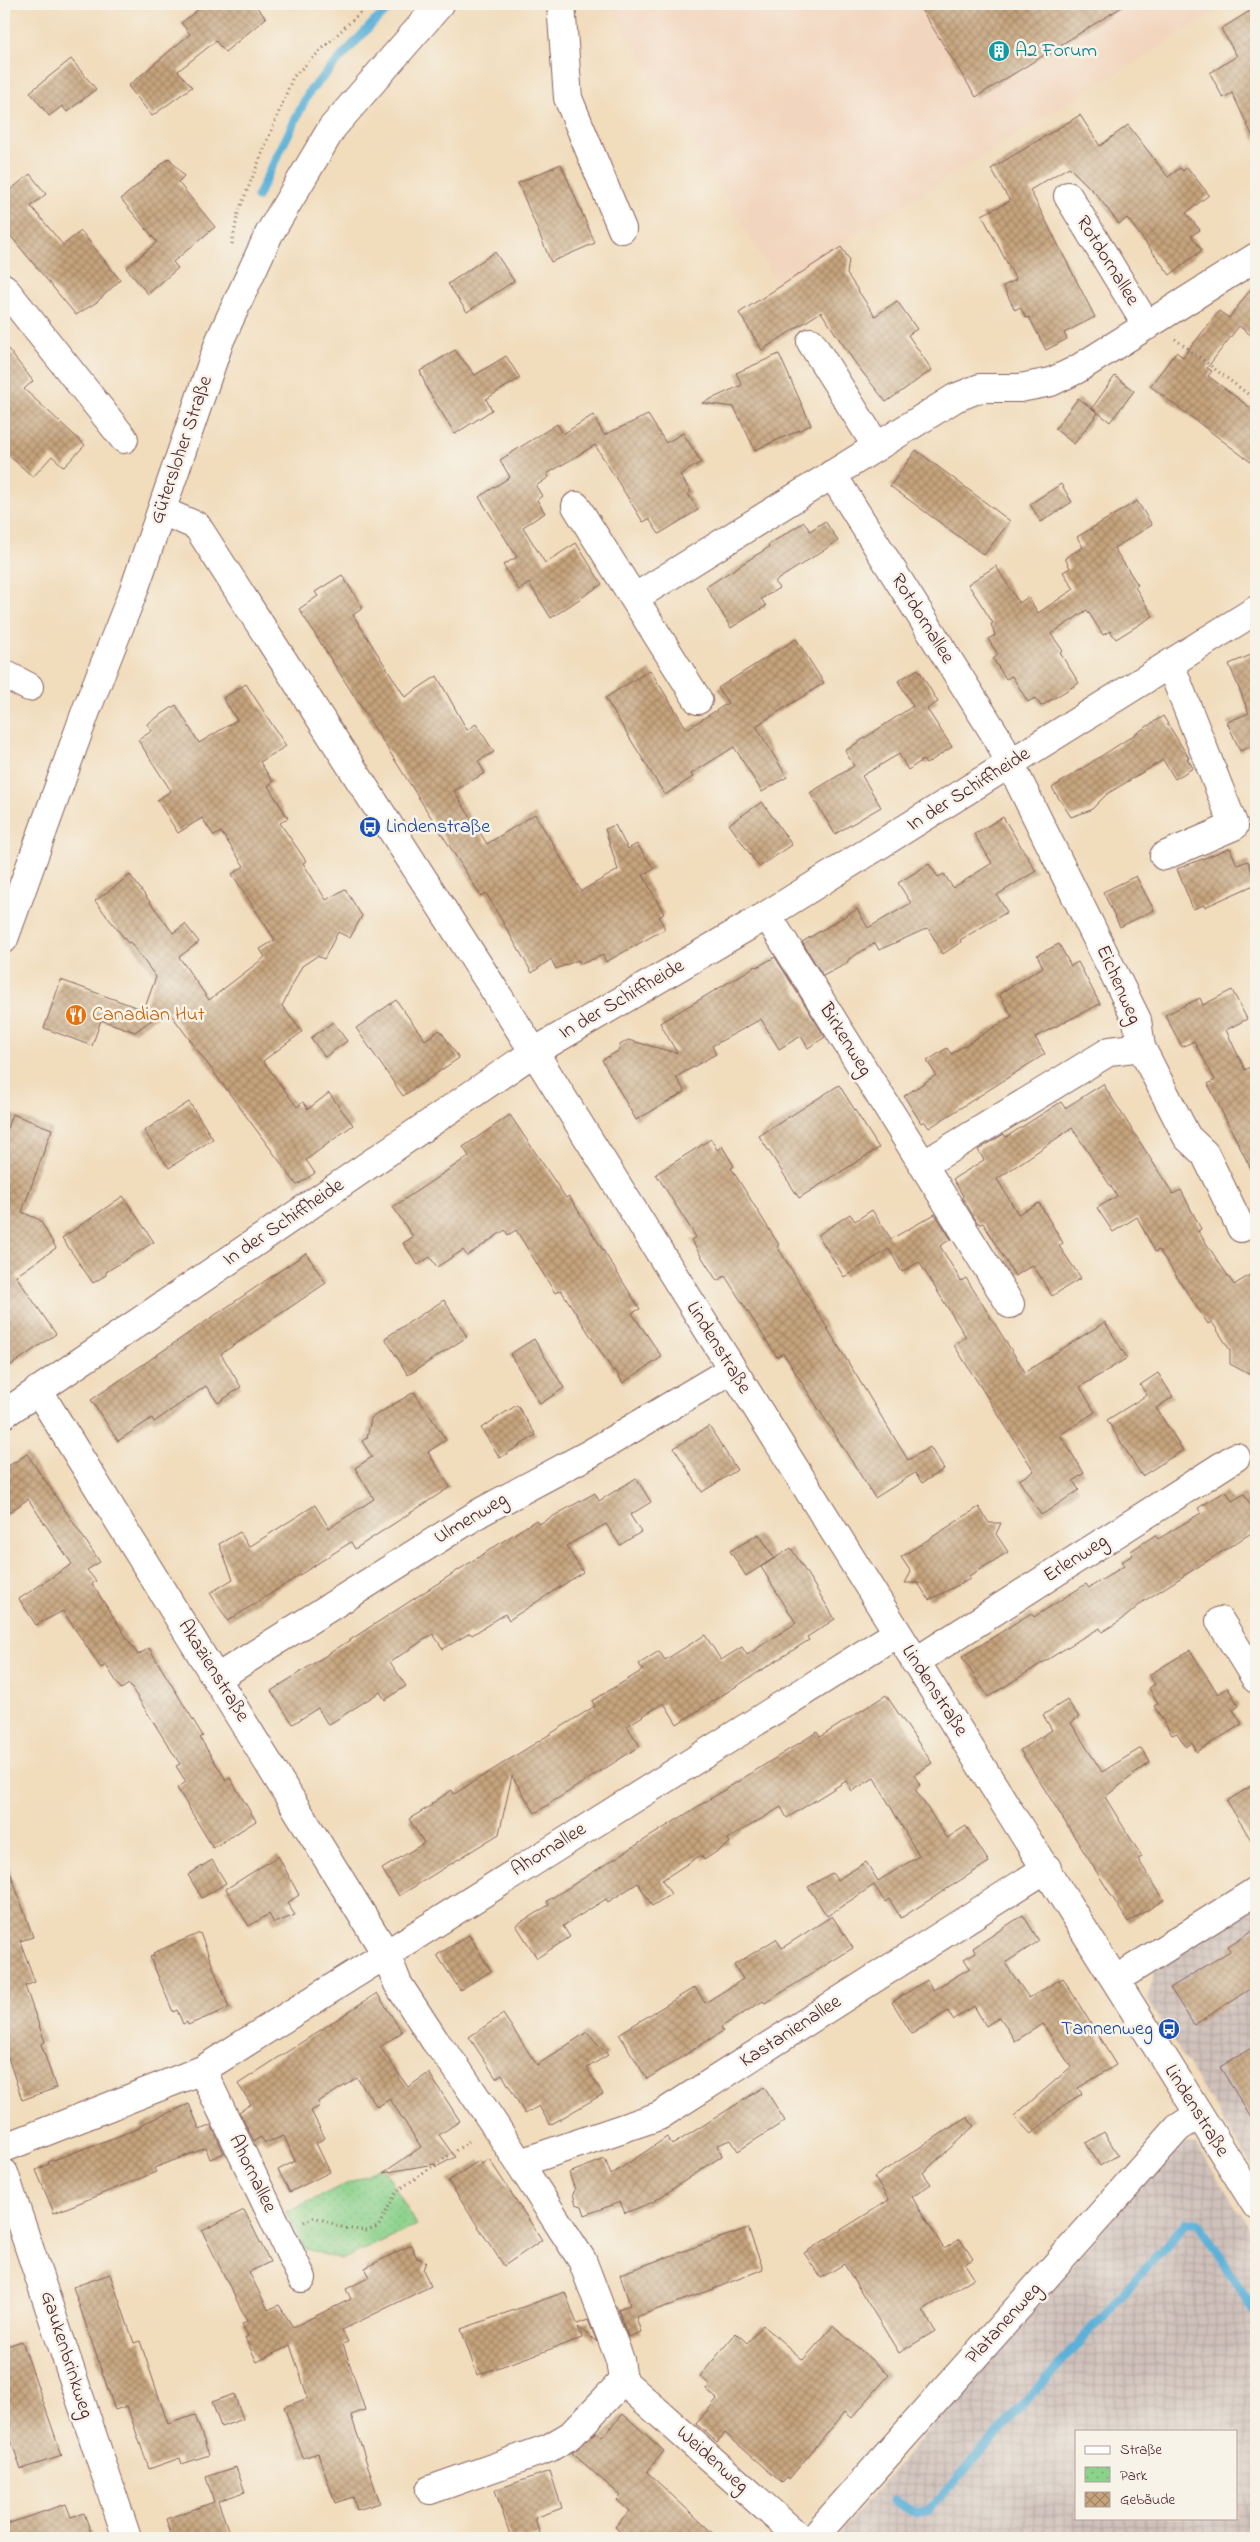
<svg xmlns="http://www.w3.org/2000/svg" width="1260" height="2542" viewBox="0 0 1260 2542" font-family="'Indie Flower',sans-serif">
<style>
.built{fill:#f2d5be}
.industrial{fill:url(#industrial-grid);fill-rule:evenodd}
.park{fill:url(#park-dots);stroke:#6b785c}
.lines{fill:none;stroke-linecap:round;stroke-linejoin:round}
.stream{stroke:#5cb1d8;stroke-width:9}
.building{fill:url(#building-cross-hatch)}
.minor-casing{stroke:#84615d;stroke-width:30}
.major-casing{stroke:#84615d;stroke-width:30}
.path{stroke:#84615d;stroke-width:3;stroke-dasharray:1 4;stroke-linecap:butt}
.minor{stroke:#fff;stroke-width:28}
.major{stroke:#fff;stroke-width:28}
.labels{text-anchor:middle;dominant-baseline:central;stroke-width:5;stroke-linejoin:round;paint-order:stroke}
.culture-label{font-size:20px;fill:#0d838f;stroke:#f7f3e8;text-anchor:start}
.street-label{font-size:20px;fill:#4a1f2b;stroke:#f7f3e8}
.transit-label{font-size:20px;fill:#164399;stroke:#f7f3e8;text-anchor:start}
.food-label{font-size:20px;fill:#c56008;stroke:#f7f3e8;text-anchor:start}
</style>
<defs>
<pattern id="industrial-grid" width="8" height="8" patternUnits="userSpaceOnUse" patternTransform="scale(1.25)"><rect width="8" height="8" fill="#cfc1ba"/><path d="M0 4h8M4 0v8" fill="none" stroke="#b3a5a0"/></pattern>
<pattern id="park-dots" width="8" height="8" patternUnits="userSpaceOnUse" patternTransform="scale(1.25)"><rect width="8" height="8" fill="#8cd28c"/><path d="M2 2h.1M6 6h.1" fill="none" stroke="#7ab479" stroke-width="1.8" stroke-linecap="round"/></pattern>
<pattern id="building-cross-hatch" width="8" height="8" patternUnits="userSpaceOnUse" patternTransform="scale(1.25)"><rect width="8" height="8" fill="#c6a47d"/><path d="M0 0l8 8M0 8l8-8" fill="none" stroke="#a38567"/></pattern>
</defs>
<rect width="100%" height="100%" fill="#f7f3e8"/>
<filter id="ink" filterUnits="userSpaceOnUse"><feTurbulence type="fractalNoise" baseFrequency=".02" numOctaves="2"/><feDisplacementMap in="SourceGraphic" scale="10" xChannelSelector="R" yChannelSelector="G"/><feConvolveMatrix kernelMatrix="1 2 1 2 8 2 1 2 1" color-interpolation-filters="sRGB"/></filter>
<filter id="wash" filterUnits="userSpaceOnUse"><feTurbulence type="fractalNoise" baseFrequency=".0096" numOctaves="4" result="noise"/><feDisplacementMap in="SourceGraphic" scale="20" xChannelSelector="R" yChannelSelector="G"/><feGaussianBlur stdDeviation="1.12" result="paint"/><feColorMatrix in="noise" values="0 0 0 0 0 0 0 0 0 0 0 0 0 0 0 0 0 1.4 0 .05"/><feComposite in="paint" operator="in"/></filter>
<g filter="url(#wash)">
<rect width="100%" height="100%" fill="#f1dcbb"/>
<path class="built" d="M608,4H1229L778,282Z"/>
<path class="industrial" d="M1256,1905V2173L1147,2000L1155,1969Z
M1177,2144L1197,2145L1256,2239V2538H835ZM1076,2431H1236V2518H1076Z"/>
<path class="park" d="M383,2167L417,2225L341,2260L304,2248L286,2212Z"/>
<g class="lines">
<path class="stream" d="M257,197L309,92L373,23L394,4
M895,2500L916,2513L929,2510L1186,2223H1199L1256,2314"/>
</g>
<g id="blocks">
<path class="building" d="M205,4H254L266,18L225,52L216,41L178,71L192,87L152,116L128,86L190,34L181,23Z
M918,4H1127L976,97Z
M1256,7V143L1232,93L1223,98L1210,73L1237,56L1221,29Z
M71,59L96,89L67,112L62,106L49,116L30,92Z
M1080,115L1100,146L1128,125L1168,177L1180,168L1183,171L1187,167L1209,195L1186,213L1200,230L1191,236L1202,250L1170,275L1127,218L1119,224L1096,194L1069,167L1030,190L1095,317L1064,333L1067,339L1046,350L1029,317L1026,318L1020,307L1015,310L1003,286L1016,280L982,215L1010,201L991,169Z
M169,158L184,176L178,182L215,227L173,262L178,268L148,294L126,268L157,242L121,199Z
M561,164L595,243L551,262L518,183Z
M30,174L46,194L31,206L63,245L81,231L120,280L97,302L76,315L4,228V195Z
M841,247L849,259L847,274L875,316L897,301L917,329L908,335L932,370L886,402L856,364L821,312L762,350L739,313Z
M495,252L514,281L467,312L448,284Z
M1256,282V339L1239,326L1207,368L1212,371L1208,376L1256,412V466L1150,386L1176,352L1183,357L1219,311L1229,318Z
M4,344L33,381L24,389L85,445L64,467L52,456L33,477L4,451Z
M455,350L475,375L506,356L520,378L486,399L492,410L455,434L427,389L420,371Z
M779,354L811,425L755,450L734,407L702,403L742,385L736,373Z
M1115,376L1134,391L1110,422L1092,408Z
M1078,398L1098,413L1074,444L1055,429Z
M593,415L604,435L648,415L666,443L683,433L701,462L680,475L691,492L688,494L698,510L659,534L649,519L643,522L595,445L547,474L549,477L536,486L542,496L537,500L545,513L523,527L545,563L576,543L602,584L551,618L529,583L519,590L503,565L517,557L479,497L510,477L500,460L557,424L563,434Z
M916,450L1010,521L984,555L890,486Z
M1061,484L1072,502L1041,522L1030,504Z
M1137,501L1152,525L1114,548L1138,585L1135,587L1153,616L1116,639L1110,631L1103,635L1087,610L1051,634L1063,651L1060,653L1079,683L1041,706L1035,698L1028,702L1012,676L1006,679L993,659L998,655L988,639L995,635L991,624L993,623L968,584L996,566L1019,603L1028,597L1038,613L1074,589L1063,572L1070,568L1065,558L1083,547L1077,537Z
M825,521L838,541L774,582L779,588L761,599L766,606L731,628L706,587L769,547L768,545L804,522L810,531Z
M342,575L363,608L353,615L405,697L437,676L467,730L476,724L494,752L478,761L485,773L454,791L487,844L535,814L581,891L618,870L605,829L615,825L628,849L637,844L654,869L643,875L664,914L659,917L665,929L606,962L603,955L581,964L578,960L556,969L551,959L532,973L486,893L481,896L299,609L318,596L315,592Z
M796,639L824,683L756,726L787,777L762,792L734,747L691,774L693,777L665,795L605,698L650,670L687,729L728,703L718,688Z
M1256,653V744L1240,751L1227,722L1249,713L1229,664Z
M918,669L938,702L927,709L952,747L926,764L923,760L908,770L899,754L862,776L881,807L835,834L810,793L854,766L845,751L913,706L898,681Z
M246,684L286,746L260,762L273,782L268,786L288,818L280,823L306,861L303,863L326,900L345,889L362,916L350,938L338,932L324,959L317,956L302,966L282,1006L302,1032L263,1061L297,1107L303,1102L308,1109L329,1093L353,1125L306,1160L315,1173L297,1185L167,1009L135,1032L101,1020L92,1046L44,1028L61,980L144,1010L156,977L130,942L128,943L95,901L130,875L173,933L185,924L199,942L179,957L209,1000L265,957L260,949L275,940L232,874L244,866L221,832L214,836L202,818L178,833L157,800L171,791L138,740L152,731L147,724L176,705L199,743L237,720L223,698Z
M1163,716L1189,758H1187L1193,768L1175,779L1163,760L1107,794L1091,810L1071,817L1052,788Z
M762,802L792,845L759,867L729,824Z
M1003,817L1036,871L997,895L1007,912L960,940L961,942L943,954L928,928L879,950L875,943L849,959L846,964L823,976L802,942L857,909L868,928L911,903L898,883L929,864L938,877L944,874L953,888L992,863L974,834Z
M1230,848L1237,865L1248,861L1256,884L1205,907L1204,905L1193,909L1177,869Z
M1136,876L1154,910L1120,927L1103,892Z
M1059,944L1071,966L1078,962L1100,1004L1035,1037L1045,1054L929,1128L924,1121L921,1123L904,1096L936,1075L927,1061L947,1048L951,1054L1012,1016L999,994L1043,967L1037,955Z
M775,957L825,1037L808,1048L801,1036L779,1049L761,1019L712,1046L716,1054L676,1077L685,1092L636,1120L602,1060L618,1051L620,1045L628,1040L677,1053L660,1023L756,966L757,967Z
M1232,990L1247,1019L1226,1030L1245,1070L1256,1064V1179L1208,1084L1215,1080L1194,1041L1182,1047L1165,1015L1200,998L1203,1005Z
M396,1000L425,1040L440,1030L459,1058L403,1096L356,1028Z
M333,1022L347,1041L325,1057L311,1038Z
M1103,1084L1173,1194L1181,1190L1201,1229L1198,1231L1234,1285L1256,1271V1378L1230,1364V1350L1212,1322L1208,1324L1159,1250L1155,1252L1137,1217L1113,1232L1097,1208L1117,1196L1072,1128L997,1179L1018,1214L1039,1203L1063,1243L1059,1246L1081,1278L1052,1296L1033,1265L1015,1276L983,1223L980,1224L977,1222L962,1197L963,1196L953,1179L984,1160L978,1150L1004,1134L1006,1137L1061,1102L1065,1108Z
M839,1085L879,1148L799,1198L759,1136Z
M189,1102L213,1139L169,1168L144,1131Z
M12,1114L52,1129L22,1212L40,1220L56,1248L16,1276L56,1334L4,1370V1136Z
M510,1115L566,1198L569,1196L640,1309L632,1313L662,1357L623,1383L615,1370L613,1371L561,1290L555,1293L516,1230L508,1235L505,1230L467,1256L463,1250L437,1267L430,1257L418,1265L403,1243L413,1237L393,1207L469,1156L463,1147Z
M711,1139L717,1150L722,1146L734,1166L731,1168L779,1245L777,1246L908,1460L930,1447L944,1469L922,1483L915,1473L875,1498L783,1353L777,1357L725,1276L717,1281L691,1240L696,1237L656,1174Z
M123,1196L154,1242L106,1272V1275L93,1283L62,1238Z
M872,1210L891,1239L935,1214L951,1239L940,1246L961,1281L966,1278L1025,1372L1105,1322L1127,1358L1080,1387L1095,1412L1060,1435L1084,1473L1073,1481L1079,1490L1046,1512L1041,1515L1019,1480L1034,1471L954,1345L966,1337L919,1262L902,1272L889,1249L844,1277L818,1235L850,1214L855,1221Z
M306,1253L326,1283L221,1354L241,1387L218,1403L206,1386L154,1422L152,1418L118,1441L91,1400Z
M444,1300L467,1337L408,1375L385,1338Z
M534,1339L564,1388L540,1404L510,1354Z
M1158,1373L1173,1397L1156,1408L1183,1450L1142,1476L1107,1420L1147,1395L1140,1385Z
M414,1392L446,1440L428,1452L450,1487L355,1549L351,1542L228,1621L210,1593L233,1579L219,1544L240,1532L249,1547L315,1505L329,1528L374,1499L355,1468L372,1457L362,1441L367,1438L371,1418Z
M517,1405L536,1435L500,1458L481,1428Z
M709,1426L737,1470L702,1492L674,1448Z
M27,1454L100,1562L87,1570L96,1581L92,1584L138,1655L149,1648L203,1736L200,1738L226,1780L230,1778L256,1821L213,1848L177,1788L186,1782L176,1766L180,1764L129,1684L121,1689L106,1665L101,1668L63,1611L36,1625L19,1599L72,1564L28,1499L4,1516V1469Z
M636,1478L651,1502L630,1515L641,1532L620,1545L606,1524L566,1546L583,1572L509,1620L505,1614L472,1635L470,1633L443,1649L433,1634L390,1662L406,1686L385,1700L380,1692L328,1725L318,1708L293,1724L271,1691L536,1520L539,1524L595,1493L599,1501Z
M1226,1491L1232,1501L1244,1494L1256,1514V1530L1144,1601L1123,1619L1102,1632L1100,1628L1082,1638L988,1697L962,1657L1031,1613L1034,1617L1086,1584L1089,1588L1124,1566L1121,1562L1133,1555L1131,1551L1155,1535L1158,1539L1201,1513L1198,1508Z
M979,1507L989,1523H1001L996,1534L1008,1552L969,1576L970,1579L929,1600L918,1583H905L911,1572L901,1557Z
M759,1534L774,1558L746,1576L730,1551Z
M791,1548L835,1619L807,1637L809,1640L677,1724L664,1703L646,1714L627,1726L640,1746L535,1813L512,1776L499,1834L399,1896L382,1869L424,1843L409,1819L432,1805L431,1804L452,1790L454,1794L595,1706L592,1701L643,1670L639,1664L659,1651L665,1660L705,1635L721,1660L742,1647L747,1655L796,1623L761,1567Z
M1190,1650L1218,1694L1228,1688L1239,1706L1233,1710L1242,1724L1197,1752L1192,1743L1186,1747L1177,1733L1172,1735L1154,1706L1158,1703L1149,1688L1155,1684L1149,1675Z
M886,1695L932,1763L914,1775L920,1785L915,1789L947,1838L966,1826L989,1862L901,1918L889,1899L885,1902L874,1885L827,1916L808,1887L832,1873L837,1880L866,1862L878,1881L919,1856L874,1778L852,1791L846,1781L787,1818L781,1807L728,1839L730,1843L704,1860L701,1855L662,1880L671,1894L652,1906L638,1883L608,1902L606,1899L563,1926L570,1937L537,1958L516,1925L549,1905L547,1901L817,1732L820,1737Z
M1067,1700L1079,1717L1071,1723L1102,1772L1141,1748L1150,1762L1105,1797L1142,1857L1138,1859L1164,1900L1128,1922L1020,1750L1052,1730L1043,1715Z
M1256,1783V1848L1227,1801Z
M278,1856L299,1895L287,1903L295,1915L274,1923L269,1914L249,1926L226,1889Z
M212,1860L226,1883L202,1898L188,1875Z
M7,1863L33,1937L20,1941L35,1982L25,1986L45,2042L41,2044L56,2088L22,2100L4,2045V1864Z
M1023,1915L1039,1941L1005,1963L1029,1998L1063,1978L1116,2065L1078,2088L1082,2094L1067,2103L1031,2134L1014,2116L1071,2067L1043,2024L1015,2041L1000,2017L986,2026L974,2006L953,2020L948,2011L912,2034L892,2002L927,1980L933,1990L970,1968L964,1959L976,1952L973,1948Z
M832,1916L853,1948L765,2003L763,2001L721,2027L723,2031L647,2079L619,2034L695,1987L705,2003L743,1979L734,1965L776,1939L782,1948Z
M1256,1928V1985L1194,2025L1170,1988L1230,1951L1228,1946Z
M200,1933L229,2008L188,2025L187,2022L183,2024L177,2010L173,2012L150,1957L154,1956L153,1953Z
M469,1935L491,1971L460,1990L437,1955Z
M377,1993L402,2032L380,2047L408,2087L429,2073L460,2121L439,2135L455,2157L436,2167L434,2164L383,2173L421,2147L390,2099L377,2107L357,2078L318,2102L320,2106L311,2111L325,2138L316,2143L330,2172L290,2192L278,2170L295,2161L284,2136L265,2143L261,2137L254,2141L239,2112L251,2104L238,2084Z
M503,2014L537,2065L587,2032L608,2055L587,2068L603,2094L550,2125L539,2106L525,2114L502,2074L496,2078L469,2037Z
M1256,2045V2126L1220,2067Z
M764,2087L785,2121L738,2151L731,2140L718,2145L722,2156L653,2202L625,2213L620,2202L585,2215L582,2206L576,2204L573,2194L575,2190L569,2173L605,2159L611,2175L667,2137L672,2145Z
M189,2104L200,2130L211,2125L224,2153L210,2159L206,2148L154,2168L156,2172L54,2213L36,2170L49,2164L48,2162L140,2128L142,2124Z
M967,2117L974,2126L923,2173L931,2184L912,2197L944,2249L960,2239L973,2259L965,2264L974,2278L923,2310L935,2331L899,2353L844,2264L821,2278L804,2253L889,2200L874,2177Z
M1104,2132L1118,2155L1100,2166L1086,2143Z
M489,2159L542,2240L504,2266L448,2181L480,2160L482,2164Z
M244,2210L270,2262L249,2272L268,2310L279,2305L293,2327L351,2299L346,2289L370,2277L365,2268L411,2245L417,2258L426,2261L423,2270L431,2286L342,2330L348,2342L343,2344L365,2410L351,2415L380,2503L357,2510L353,2497L335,2503L318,2453L303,2458L284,2407L308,2398L290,2345L257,2362L245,2338L248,2336L242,2324L247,2321L202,2231Z
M748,2228L763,2269L706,2292L636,2317L641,2332L628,2337L618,2309L630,2305L620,2274Z
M110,2274L134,2343L140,2341L168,2424L195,2415L209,2455L182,2464L180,2458L149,2469L127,2406L115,2410L73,2287Z
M565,2292L577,2324L588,2320L597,2342L578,2327L582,2338L477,2375L461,2329Z
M763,2325L803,2360L833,2326L889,2375L852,2418L845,2412L789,2479L787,2478L782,2483L725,2433L717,2442L696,2424L717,2399L706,2389L710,2385L700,2376L736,2333L747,2343Z
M22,2341L62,2456L21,2469L4,2420V2347Z
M234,2394L243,2419L221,2427L212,2402Z
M623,2414L664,2451L647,2472L718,2538H626L615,2527L629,2511L617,2500L621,2496L572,2453L596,2432L602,2437Z
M236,2467L245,2492L218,2501L231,2538H172L166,2519L214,2502L206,2477Z
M550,2471L562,2508L535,2518L540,2534L528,2538H511L495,2490Z
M66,2504L71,2517L84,2513L93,2538H4V2525Z"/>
</g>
</g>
<g filter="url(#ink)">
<use href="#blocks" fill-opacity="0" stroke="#84615d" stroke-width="1"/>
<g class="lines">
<g class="minor-casing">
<path id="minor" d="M561,4L568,98L622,229
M1068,196L1147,326
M4,288L124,439
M811,342L877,447
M832,474L998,739L1137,1020L1141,1047L1187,1137L1205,1154L1241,1228
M576,506L698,700
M162,511L197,526L534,1052L1256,2205
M634,598L955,398L980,388H1020L1051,382L1076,370L1256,257
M4,674L29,687
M1164,856L1234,826L1170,664
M767,915L1010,1304
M923,1165L1110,1051L1141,1047
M38,1390L385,1952L398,1984L435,2041L455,2066L494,2124L582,2260L620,2360L623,2381L800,2538
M4,1414L534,1052L767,915L1256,610
M1220,1621L1256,1679
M915,1662L1236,1457
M217,1678L481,1512L591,1453L731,1370
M1115,1980L1256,1891
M202,2070L302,2278
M4,2148L202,2070L897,1633
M520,2163L659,2116L1047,1868
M4,2173L127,2538
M430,2490L549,2448L571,2435L623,2381
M813,2538L1178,2128L1198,2115"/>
</g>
<g class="major-casing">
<path id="major" d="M4,939L86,711L134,590L220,340L269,234L332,128L440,4"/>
</g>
<path class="path" d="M232,244L238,213L293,77L369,4
M1175,339L1256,400
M304,2222L314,2217L345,2228L367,2231L378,2227L397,2191L471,2140"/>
<use href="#minor" class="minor"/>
<use href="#major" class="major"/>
</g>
</g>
<defs>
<g id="building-disc" transform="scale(1.125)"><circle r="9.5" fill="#0f9aa8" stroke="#f7f3e8"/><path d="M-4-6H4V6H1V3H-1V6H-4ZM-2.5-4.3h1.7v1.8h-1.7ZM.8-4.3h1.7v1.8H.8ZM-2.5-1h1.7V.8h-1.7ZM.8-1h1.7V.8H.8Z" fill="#fff"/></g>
<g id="bus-disc" transform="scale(1.125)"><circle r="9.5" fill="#1a4fb4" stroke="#f7f3e8"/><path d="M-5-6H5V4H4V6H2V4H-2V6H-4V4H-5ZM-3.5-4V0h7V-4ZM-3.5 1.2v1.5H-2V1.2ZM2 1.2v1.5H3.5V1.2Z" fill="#fff"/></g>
<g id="restaurant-disc" transform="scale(1.125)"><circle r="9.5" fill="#e8710a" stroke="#f7f3e8"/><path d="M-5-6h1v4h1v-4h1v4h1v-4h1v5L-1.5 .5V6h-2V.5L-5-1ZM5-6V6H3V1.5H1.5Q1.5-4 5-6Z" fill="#fff"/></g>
</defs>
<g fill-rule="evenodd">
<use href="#building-disc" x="999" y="51"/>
<use href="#bus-disc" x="370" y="827"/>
<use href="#restaurant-disc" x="76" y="1015"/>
<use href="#bus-disc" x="1169" y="2029"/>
</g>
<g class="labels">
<g class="culture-label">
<text x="1015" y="51">A2 Forum</text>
</g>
<g class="street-label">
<text transform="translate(1107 261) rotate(58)">Rotdornallee</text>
<text transform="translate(182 450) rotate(-71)">Gütersloher Straße</text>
<text transform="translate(922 619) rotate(58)">Rotdornallee</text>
<text transform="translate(969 790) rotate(-32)">In der Schiffheide</text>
<text transform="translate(1118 985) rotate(66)">Eichenweg</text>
<text transform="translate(622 1000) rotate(-30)">In der Schiffheide</text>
<text transform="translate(845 1040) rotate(58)">Birkenweg</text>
<text transform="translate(284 1223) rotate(-34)">In der Schiffheide</text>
<text transform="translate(718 1348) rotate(58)">Lindenstraße</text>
<text transform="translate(471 1519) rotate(-31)">Ulmenweg</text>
<text transform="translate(1076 1559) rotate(-33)">Erlenweg</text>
<text transform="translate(213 1671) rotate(58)">Akazienstraße</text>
<text transform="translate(934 1691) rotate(57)">Lindenstraße</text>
<text transform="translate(549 1850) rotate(-32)">Ahornallee</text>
<text transform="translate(791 2032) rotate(-33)">Kastanienallee</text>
<text transform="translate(1196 2111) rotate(58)">Lindenstraße</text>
<text transform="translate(252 2174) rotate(64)">Ahornallee</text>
<text transform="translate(1004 2324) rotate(-48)">Platanenweg</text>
<text transform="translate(66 2355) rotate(72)">Gaukenbrinkweg</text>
<text transform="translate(712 2460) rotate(42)">Weidenweg</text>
</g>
<g class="transit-label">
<text x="386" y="827">Lindenstraße</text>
<text x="1153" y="2029" text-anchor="end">Tannenweg</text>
</g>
<g class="food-label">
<text x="92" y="1015">Canadian Hut</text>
</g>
</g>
<rect width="1260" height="2542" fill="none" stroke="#f7f3e8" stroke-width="20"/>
<rect x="1075" y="2430" width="162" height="90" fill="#f7f3e8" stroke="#b29e9c"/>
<rect x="1085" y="2446" width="25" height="8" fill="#ffffff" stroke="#b29e9c"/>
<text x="1120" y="2454" font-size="15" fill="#4a1f2b">Straße</text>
<rect x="1085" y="2467" width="25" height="15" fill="url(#park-dots)" stroke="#b29e9c"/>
<text x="1120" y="2480" font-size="15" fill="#4a1f2b">Park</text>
<rect x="1085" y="2492" width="25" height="15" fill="url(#building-cross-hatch)" stroke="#b29e9c"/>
<text x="1120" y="2504" font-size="15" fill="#4a1f2b">Gebäude</text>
</svg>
